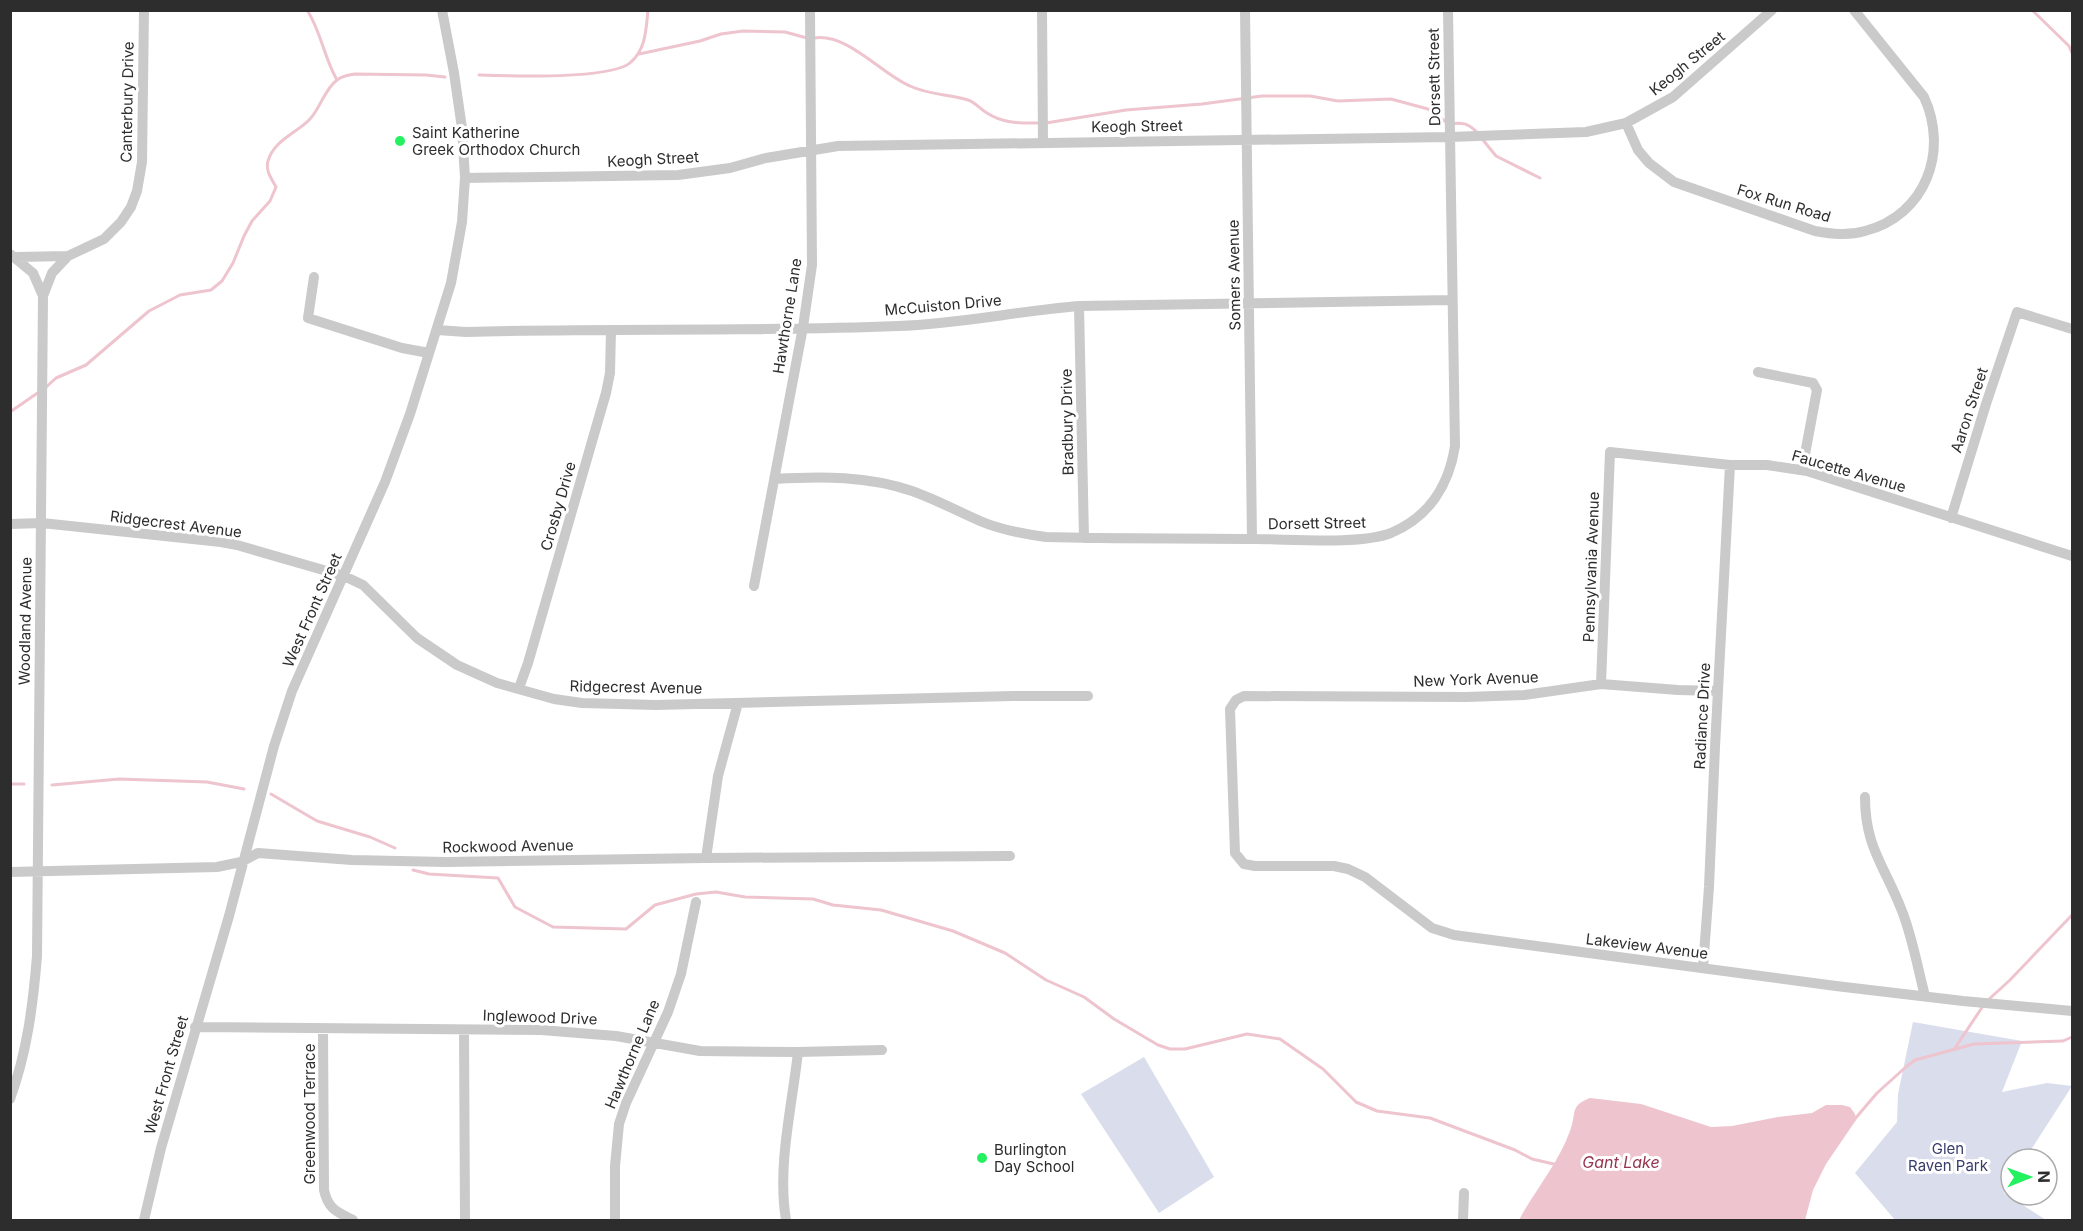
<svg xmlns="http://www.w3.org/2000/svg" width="2083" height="1231" viewBox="0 0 2083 1231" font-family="Inter,sans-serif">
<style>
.green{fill:#daddec}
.water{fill:#eec4ce}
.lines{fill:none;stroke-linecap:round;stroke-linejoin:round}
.stream{stroke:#eec4ce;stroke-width:3}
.minor{stroke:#cacaca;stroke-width:10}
.poi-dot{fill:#23f160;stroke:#fff;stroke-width:2}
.labels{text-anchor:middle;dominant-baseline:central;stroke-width:6;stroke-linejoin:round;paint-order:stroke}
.street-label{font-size:15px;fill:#2d2d2d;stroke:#fff}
.poi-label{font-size:15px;fill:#2d2d2d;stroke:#fff;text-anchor:start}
.park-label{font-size:15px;fill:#383d6c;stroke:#fff}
.water-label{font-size:16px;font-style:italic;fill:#95364d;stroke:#fff}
</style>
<rect width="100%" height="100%" fill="#fff"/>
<path class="green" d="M1913,1022L2022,1041L2002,1092L2047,1083L2072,1086L2025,1159H2011V1181L2004,1193L2046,1220H1895L1855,1173L1897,1122L1898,1094Z
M1144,1057L1214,1177L1159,1213L1081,1094Z"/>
<path class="water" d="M1590,1098L1641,1104L1711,1127L1732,1126L1778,1117L1812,1113L1826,1105H1842L1850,1107L1855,1114L1856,1120L1826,1164L1813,1190L1805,1220H1519C1535,1190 1558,1164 1570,1131C1577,1113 1569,1106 1590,1098Z"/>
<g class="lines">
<path class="stream" d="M307,10C321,31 324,58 337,80
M2032,10L2069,46L2072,53
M814,38C848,33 880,73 910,86C929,95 949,94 968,100C975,102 980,109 987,113C1004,124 1020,123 1039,123
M639,54L700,41L721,34L743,31L785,32L807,38
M479,75C507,76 612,80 631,62C646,49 646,29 648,10
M1046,123L1126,110L1202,104L1262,96H1310L1338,101L1391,99L1428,109L1449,124C1463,122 1467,123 1477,132
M1483,140L1496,156L1540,178
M44,389L56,378L86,365L149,311L180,295L211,290L222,281L233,263L244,236L252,221L270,201L276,187C272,179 265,171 268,161C274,140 297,133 310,119C321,107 324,90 337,80C342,76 348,75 355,74L426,75L445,77
M10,412L39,392
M10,784H24
M52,785L119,779L207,782L244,789
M271,794L317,821L370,837L395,848
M413,870L429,874L498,878L515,907L553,927L626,929L655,905L696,894L716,892L745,897L813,899L833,905L881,910L953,931L1005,953L1046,980L1084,997L1114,1019L1158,1045L1170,1049H1185L1247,1034L1280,1039L1323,1069L1356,1102L1377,1111L1430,1118L1515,1150L1532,1159L1558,1165
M1987,1001L2010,980L2072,915
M1955,1048L1983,1006
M1854,1120L1877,1093L1907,1066L1915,1060L1974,1044L2063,1041L2072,1037"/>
<path class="minor" d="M1042,10L1043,143
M1245,10L1252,539
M1626,123L1638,150L1649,163L1674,182L1815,231C1832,234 1848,236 1865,231C1926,215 1949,151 1924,97L1854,10
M465,178L678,175L730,168L766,158L838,146L1450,137L1586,132L1626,123L1673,97L1772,10
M10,254L33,273L43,296L37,956C33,1005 27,1053 10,1099
M17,257L68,256
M314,277L308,318L402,348L429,353
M43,296L52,273L68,256L104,239L121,222L131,207L137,191L142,162L144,10
M1079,306L1084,538
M437,330L466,332C610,328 754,332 898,326C959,324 1018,311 1079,306L1452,300
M1758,372L1813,383L1817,390L1802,470
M775,479C821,476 868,476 912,491C935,499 957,511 980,521C1001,530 1023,534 1046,537C1116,539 1186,538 1256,539C1291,539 1360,545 1391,533C1429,517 1449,485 1455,446L1448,10
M1951,518L1986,404L2017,312L2072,329
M10,524L42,523L221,542L237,545L344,576L363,585L417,638L457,665L497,683L554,699L582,703L656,705L1013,696H1088
M754,586L803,327L812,265L810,10
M1601,684L1610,452L1730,465H1767L1807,471L2072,556
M519,688L528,663L606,393L610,373L611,330
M1718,691L1678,690L1601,684L1524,695L1466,697L1244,696L1236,700L1230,709L1235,853L1244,864L1255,866H1334L1348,869L1365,877L1432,928L1454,935L1836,986L1963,1001L2072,1011
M1865,797C1865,848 1885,866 1902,911C1912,936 1918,969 1925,996
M706,858L718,776L738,703
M10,872L217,867L241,862L258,853L352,860L446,862L706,858L1010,856
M1703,968L1709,887L1715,747L1730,465
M195,1027L541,1030L616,1036L700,1051L798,1052L882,1050
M323,1029L324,1190C328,1209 337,1212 353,1220
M464,1030L465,1220
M144,1220L161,1148L229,916L274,746L292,691L385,482L410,414L451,283L462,222L465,178L462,128L454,73L442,10
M615,1220V1166L619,1124L626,1103L668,1012L681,974L696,902
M786,1220C777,1166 792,1107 798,1052
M1463,1220L1464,1193"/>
</g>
<g class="poi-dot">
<circle cx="400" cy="141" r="6"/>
<circle cx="982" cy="1158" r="6"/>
</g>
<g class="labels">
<g class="street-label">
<text transform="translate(1687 63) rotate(-39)">Keogh Street</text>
<text transform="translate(1434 77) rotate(-91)">Dorsett Street</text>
<text transform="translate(127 102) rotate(-89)">Canterbury Drive</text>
<text transform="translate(1137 126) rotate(-1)">Keogh Street</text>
<text transform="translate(653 159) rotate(-3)">Keogh Street</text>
<text transform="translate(1784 203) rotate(17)">Fox Run Road</text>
<text transform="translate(1234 275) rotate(-91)">Somers Avenue</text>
<text transform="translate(943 305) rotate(-5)">McCuiston Drive</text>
<text transform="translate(787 316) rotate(-81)">Hawthorne Lane</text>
<text transform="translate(1969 410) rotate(-72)">Aaron Street</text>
<text transform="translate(1067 422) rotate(-91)">Bradbury Drive</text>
<text transform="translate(1849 471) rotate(16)">Faucette Avenue</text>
<text transform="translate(558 506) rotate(-74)">Crosby Drive</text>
<text transform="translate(1317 523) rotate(-1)">Dorsett Street</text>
<text transform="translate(176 524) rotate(7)">Ridgecrest Avenue</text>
<text transform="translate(1591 567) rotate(-88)">Pennsylvania Avenue</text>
<text transform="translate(312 610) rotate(-66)">West Front Street</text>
<text transform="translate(25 621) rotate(-89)">Woodland Avenue</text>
<text transform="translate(1476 679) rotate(-2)">New York Avenue</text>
<text transform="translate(636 687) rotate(1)">Ridgecrest Avenue</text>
<text transform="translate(1702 716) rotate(-87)">Radiance Drive</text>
<text transform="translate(508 846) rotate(-1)">Rockwood Avenue</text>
<text transform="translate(1647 946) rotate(7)">Lakeview Avenue</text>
<text transform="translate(540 1017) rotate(2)">Inglewood Drive</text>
<text transform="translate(632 1054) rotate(-67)">Hawthorne Lane</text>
<text transform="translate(166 1075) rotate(-74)">West Front Street</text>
<text transform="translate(309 1114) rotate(-90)">Greenwood Terrace</text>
</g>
<g class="poi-label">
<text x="412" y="132">Saint Katherine<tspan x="412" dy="17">Greek Orthodox Church</tspan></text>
<text x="994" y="1149">Burlington<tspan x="994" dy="17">Day School</tspan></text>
</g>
<g class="park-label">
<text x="1948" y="1148">Glen<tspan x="1948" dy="17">Raven Park</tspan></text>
</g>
<g class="water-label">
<text x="1621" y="1162">Gant Lake</text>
</g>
</g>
<rect width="2083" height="1231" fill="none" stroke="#2d2d2d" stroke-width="24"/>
<g transform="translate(2029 1177) rotate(89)"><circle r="28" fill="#ffffff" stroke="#ababab" stroke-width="1.5"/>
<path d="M0-4.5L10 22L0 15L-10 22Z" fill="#23f160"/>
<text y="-9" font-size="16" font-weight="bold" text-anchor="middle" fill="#2d2d2d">N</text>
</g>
</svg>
